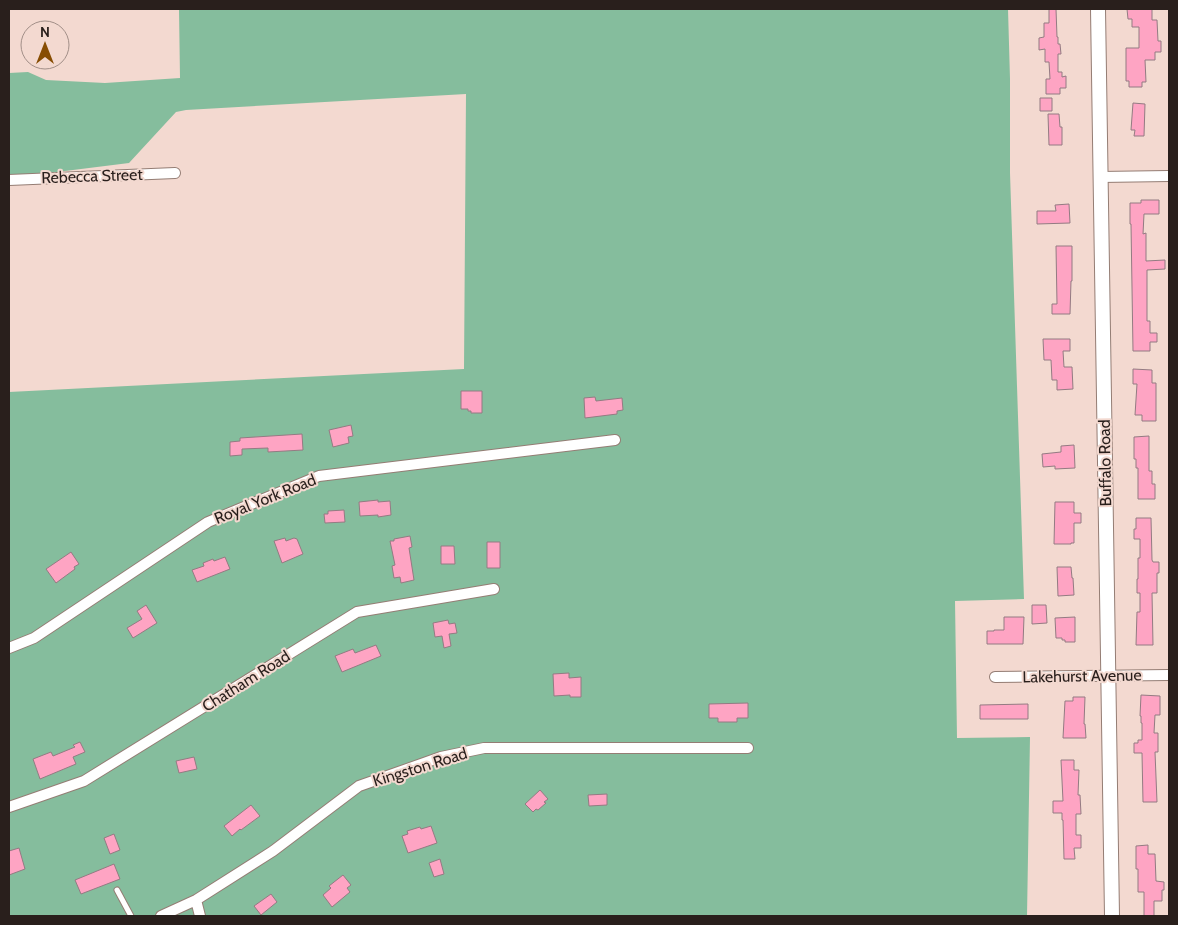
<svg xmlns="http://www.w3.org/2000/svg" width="1178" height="925" viewBox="0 0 1178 925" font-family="Cabin,sans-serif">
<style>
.green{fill:#85bd9d}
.building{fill:#fea4c3;stroke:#937b82}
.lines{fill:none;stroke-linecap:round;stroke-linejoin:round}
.lane-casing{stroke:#947d74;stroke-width:7}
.street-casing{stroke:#947d74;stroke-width:12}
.secondary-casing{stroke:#947d74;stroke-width:16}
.lane{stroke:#fff;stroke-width:5}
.street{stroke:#fff;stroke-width:10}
.secondary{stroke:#fff;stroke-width:14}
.labels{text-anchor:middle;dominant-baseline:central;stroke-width:4;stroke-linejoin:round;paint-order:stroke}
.street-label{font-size:16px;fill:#291f1c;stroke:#f3d9d0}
</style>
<rect width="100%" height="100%" fill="#f3d9d0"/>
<path class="green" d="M179,9H1008L1010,79V173L1024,599L955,601L957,738L1030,737L1027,916H9V392L464,369L466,94L186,110L176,112L129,163L17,177H9V73L28,72L46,80L105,83L180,78Z"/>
<path class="building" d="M1049,9H1056L1057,37H1058V44H1060L1061,54H1058V72H1062V77L1066,76V88H1060V94H1046V79H1050L1049,62H1045V49L1039,50V38L1044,37V23H1049Z
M1127,9H1152V20H1157L1158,41H1161V52H1155V60H1145L1146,82H1142V87H1129V81H1126V48H1139V27H1132V19H1128Z
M1040,98H1052V111H1040Z
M1133,103L1145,104L1144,136H1134L1135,130H1131Z
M1048,114H1059L1060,127H1062V145H1049Z
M1141,200H1159V214H1144L1143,234L1146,233V261L1165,260V269L1147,270V321H1150V333H1157V342H1150V351H1133L1131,224H1130V203H1141Z
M1069,204L1070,223L1037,224V211H1056L1055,205Z
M1056,246H1072V281H1071L1070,314H1052V304H1057Z
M1043,339H1070V351H1063L1064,367H1072L1073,389L1057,390V380H1052L1051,360H1044Z
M1133,369L1152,370V383H1156V421H1142V415H1135L1137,384H1133Z
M461,391H482V413H471V411H468V409H461Z
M595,397L596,401L622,398L623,410L617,411V414L585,418L584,398Z
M351,425L353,436L348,437L349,443L333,447L329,430Z
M302,434L303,450L268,452V448L242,449V455L230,456V442L240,441V438Z
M1149,436V471H1152V484H1155V499H1138V468H1136V459H1134V437Z
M1074,445L1075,468L1055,469V466L1043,467L1042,454L1061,452V446Z
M378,500V502L390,501L391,515L378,517V515L360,516L359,502Z
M1055,502H1074V513H1081V523H1074V543H1071V544H1054Z
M344,510L345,522L325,523L324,514H328V511Z
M1136,518H1151L1152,560L1153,562H1159V573H1157V593H1152L1153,645H1136L1137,612H1140V593H1137V579H1138V558H1140V539H1134V529H1136Z
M410,536L412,547L409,548L414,580L401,583L400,577L394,578L392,566L395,565L390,541H394V539Z
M285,538L286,541L294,538L297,539L303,554L282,563L274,541Z
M487,542H500V568H487Z
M441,546H454L455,564H441Z
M71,552L79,564L74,567L75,569L56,583L46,569Z
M225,557L230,569L197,582L192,570L204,566L203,563L213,559L214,561Z
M1057,567H1071L1072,578H1073L1074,595L1058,596Z
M146,605L157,623L133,638L127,628L142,619L137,611Z
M1032,605H1046L1047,623L1032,624Z
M1004,617H1024L1023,644H987V631H994V630H1004Z
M1075,617V642H1065V640H1062V638H1056L1055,618Z
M448,620L449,624L455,623L457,633L449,634L451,646L444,648L442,636L435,637L433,623Z
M376,645L381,656L342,672L335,656L353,649L355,653Z
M569,673V678L581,677V697H570V695L554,696L553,674Z
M1141,695L1160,696V715H1155L1154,733H1158V752H1155L1157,802H1143L1142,753H1134V743H1138V740H1142V723H1141V716H1140Z
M1073,697H1085L1084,724H1085L1086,738H1063L1065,701H1073Z
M748,703V718H737V722H718V718H709V704Z
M1028,704V719H980V705Z
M80,742L85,752L73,757L76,764L40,779L33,759L51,752L53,756L75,747L73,745Z
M194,757L197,769L179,773L176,761Z
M1061,760H1074V770H1079L1078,795H1080L1081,814H1076V835H1081V848H1074L1075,859H1064L1063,820H1062V813H1053V801H1063Z
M540,790L548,799L544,802L546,803L538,810L536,809L533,812L525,804Z
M607,794V805L589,806L588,795Z
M251,805L260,816L241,830L240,829L232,836L224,826Z
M431,826L437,843L408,853L402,836L408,834L407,831L420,827L421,829Z
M114,834L120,850L110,854L104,838Z
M1148,845V854H1155L1156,881L1164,882V890H1162V901H1154V916H1144V892H1138V869H1136V846Z
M19,848L25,869L9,875V851Z
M440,859L444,874L434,877L429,863Z
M114,864L120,879L81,894L75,880Z
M343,875L351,885L347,888L350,892L332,907L323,895L331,888L329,886Z
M271,894L277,902L261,915L254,906Z"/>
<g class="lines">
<g class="lane-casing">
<path id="lane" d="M117,890L131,916"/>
</g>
<g class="street-casing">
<path id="street" d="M1100,177L1169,176
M9,180L175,173
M9,648L34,638L208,522L319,476L615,440
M995,677L1169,675
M9,807L84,781L357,612L494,589
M196,900L200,916
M161,916L196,900L273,851L359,786L441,757L484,748H748"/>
</g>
<g class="secondary-casing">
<path id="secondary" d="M1098,9L1112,916"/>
</g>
<use href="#lane" class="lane"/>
<use href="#street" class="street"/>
<use href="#secondary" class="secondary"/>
</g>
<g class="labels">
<g class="street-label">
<text transform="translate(92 176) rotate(-2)">Rebecca Street</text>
<text transform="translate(1105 463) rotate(-91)">Buffalo Road</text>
<text transform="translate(265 499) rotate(-22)">Royal York Road</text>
<text transform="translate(1082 676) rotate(-1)">Lakehurst Avenue</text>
<text transform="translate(246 681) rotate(-32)">Chatham Road</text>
<text transform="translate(420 767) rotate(-17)">Kingston Road</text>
</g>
</g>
<rect width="1178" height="925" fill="none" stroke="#291f1c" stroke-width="20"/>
<g transform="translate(45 45)"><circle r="24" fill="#f3d9d0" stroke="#a28f88"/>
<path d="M0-4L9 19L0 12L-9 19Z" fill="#874d03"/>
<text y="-8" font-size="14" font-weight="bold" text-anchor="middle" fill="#291f1c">N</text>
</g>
</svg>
